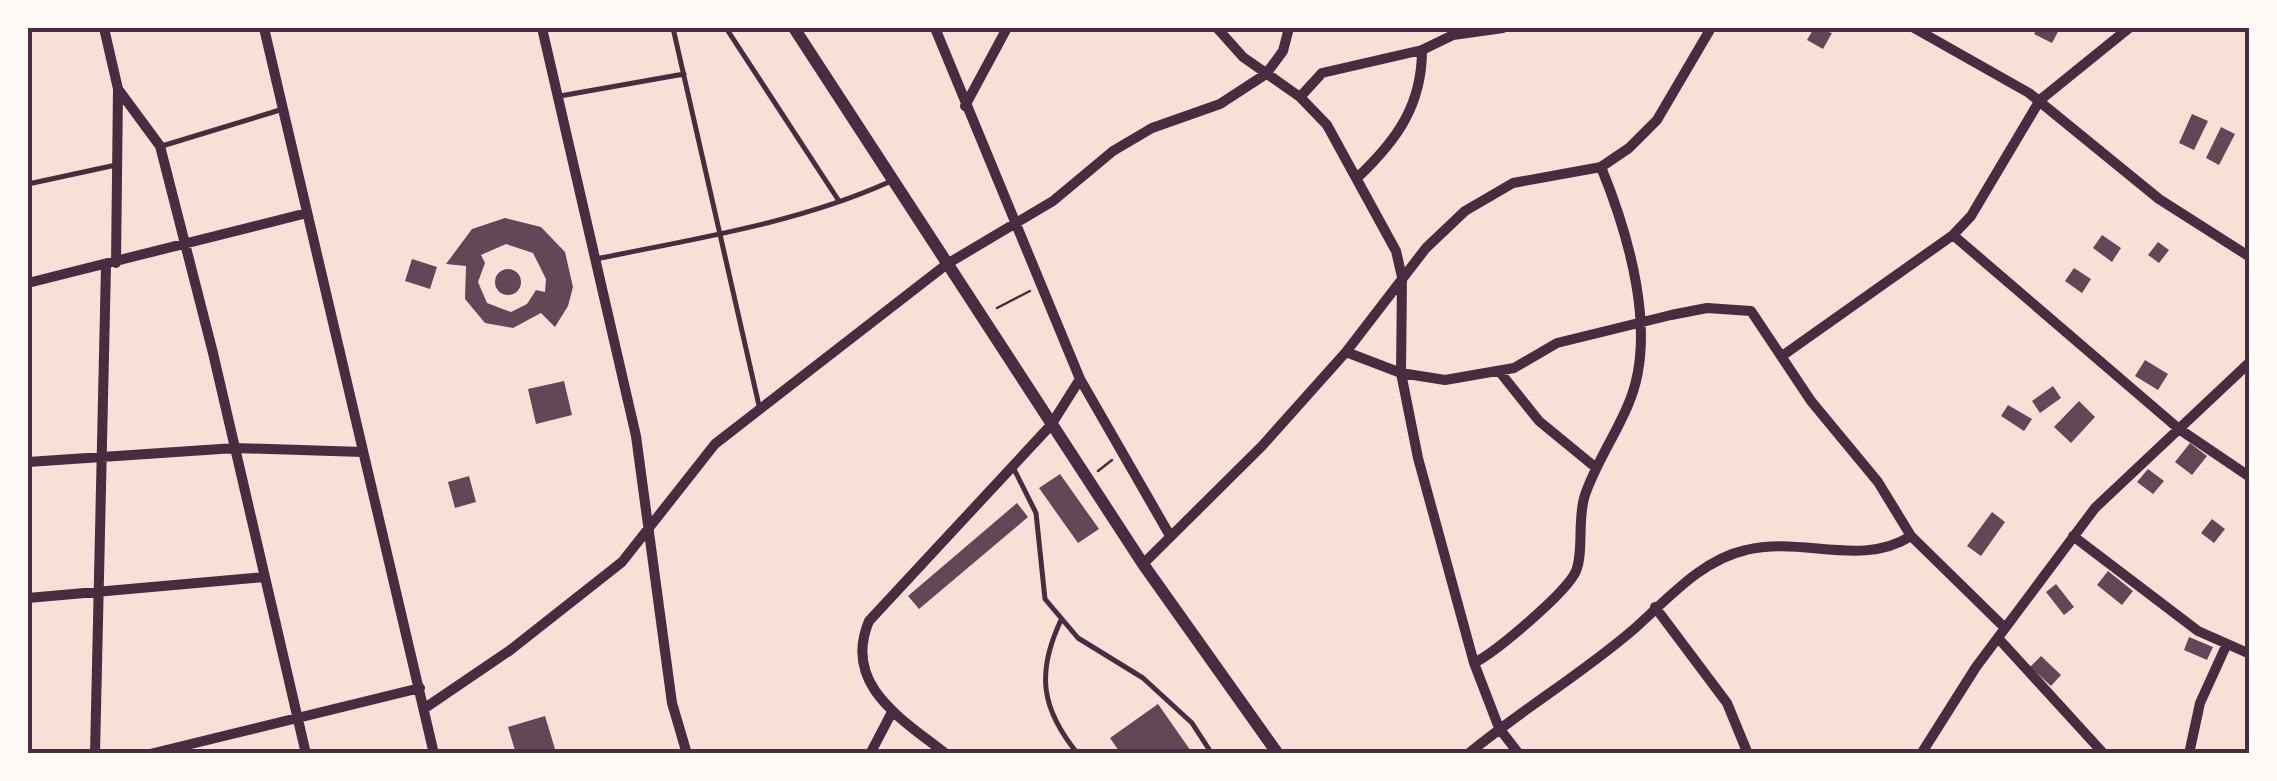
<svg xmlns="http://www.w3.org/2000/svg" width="2277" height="781" viewBox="0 0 2277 781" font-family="'Sofia Sans Condensed',sans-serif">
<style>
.building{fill:#644757;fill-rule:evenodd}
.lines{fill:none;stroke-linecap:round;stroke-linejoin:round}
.path{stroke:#4a2c40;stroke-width:2.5}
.service{stroke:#4a2c40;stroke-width:5}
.minor{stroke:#4a2c40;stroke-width:10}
.tertiary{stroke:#4a2c40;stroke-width:12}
.neatline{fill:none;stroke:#4a2c40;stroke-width:4}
</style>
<rect width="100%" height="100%" fill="#f7e1d7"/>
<path class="building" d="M1814,28L1832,33L1823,49L1807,40Z
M2038,28H2060L2052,43L2034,34Z
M2192,114L2208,121L2194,150L2179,143Z
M2221,127L2235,134L2219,165L2206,158Z
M505,218L541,227L565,252L573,287L568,306L555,327L541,313L513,328L485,323L465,299L466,266L446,264L472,229ZM506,244L533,253L546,279L545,292L536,290L527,304L511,312L487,303L478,282L485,263L481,255Z
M2102,235L2121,248L2112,262L2093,248Z
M2158,242L2169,250L2159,263L2148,255Z
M412,259L437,267L430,289L405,281Z
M2074,268L2091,279L2082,293L2065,281Z
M495 282a13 13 0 1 1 26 0a13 13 0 1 1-26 0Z
M2145,360L2168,374L2158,390L2135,376Z
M564,381L572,415L536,424L528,389Z
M2053,386L2061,398L2040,413L2032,401Z
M2079,401L2095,417L2071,443L2054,427Z
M2008,405L2032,419L2024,431L2001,416Z
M2190,443L2207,456L2192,475L2175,462Z
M2148,469L2164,481L2153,494L2137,482Z
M1060,474L1099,529L1078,543L1039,488Z
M469,476L476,502L455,508L448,482Z
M1017,503L1028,517L919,609L908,596Z
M1992,512L2005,522L1981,556L1967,546Z
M2212,519L2225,529L2214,543L2201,533Z
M2108,571L2133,591L2122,605L2097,585Z
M2056,584L2074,607L2064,615L2046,592Z
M2189,637L2213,647L2207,660L2184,650Z
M2041,656L2061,675L2051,686L2030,667Z
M1158,704L1193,754H1121L1110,738Z
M545,716L555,749L516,754L508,727Z"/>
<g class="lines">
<path class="path" d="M997,308L1030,291
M1098,471L1112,460"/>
<path class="service" d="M673,28L760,410
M726,28L839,201
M560,96L684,74
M162,146L280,110
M28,184L116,165
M596,259C693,239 798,223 889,182
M1014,469L1036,513L1045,599L1078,638L1143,678L1192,723L1212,754
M1061,620C1036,673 1041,709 1078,754"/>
<path class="minor" d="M104,28L118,89L116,263
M264,28L434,754
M542,28L636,436L672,703L687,754
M935,28L1080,379L1051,425L869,621C842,685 902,719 946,754
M1217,28L1243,57L1300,97L1327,125L1396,251L1402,277L1401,373L1418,458L1474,663L1499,728L1519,754
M1914,28L2029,93L2159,199L2250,257
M118,89L160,146L213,353L306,754
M1300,97L1322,73L1422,50L1453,35L1503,28
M965,106L1007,28
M1358,177C1397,140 1422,105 1422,50
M1953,235L2179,429L2250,477
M28,283L307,213
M1346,352L1401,373L1445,380L1514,368L1557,343L1671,315L1707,308L1751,311L1811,401L1878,482L1911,536L2005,628
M1782,356L1953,235L1971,216L2040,100L2129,28
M1499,371L1539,421L1595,467
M1080,379L1169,534
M28,462L235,448L363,452
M2073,536L2198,631L2250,654
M1143,564L1262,446L1346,352L1426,248L1465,211L1513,183L1601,167L1629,148L1657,120L1711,28
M28,598L264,577
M1655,607L1727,703L1748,754
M1998,638L2104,754
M1474,663C1496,652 1567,592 1576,571C1584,552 1577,518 1585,495C1596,463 1615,436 1628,405C1659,335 1628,233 1601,167
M425,708L509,651L622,562L715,444L947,264L1053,201L1113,151L1152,128L1220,104L1266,74L1283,51L1289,28
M95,754L106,266
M150,754L420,688
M870,754L892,712
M1468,754C1521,710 1582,674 1634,629C1668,599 1701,560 1746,550C1802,536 1861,568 1911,536
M1921,754L1976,667L2095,508L2250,362
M2189,754L2200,703L2226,646"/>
<path class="tertiary" d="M794,28L1143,564L1278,754"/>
</g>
<rect width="2277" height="781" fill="none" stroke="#fffaf5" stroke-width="60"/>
<rect x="30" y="30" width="2217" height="721" class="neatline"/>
</svg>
